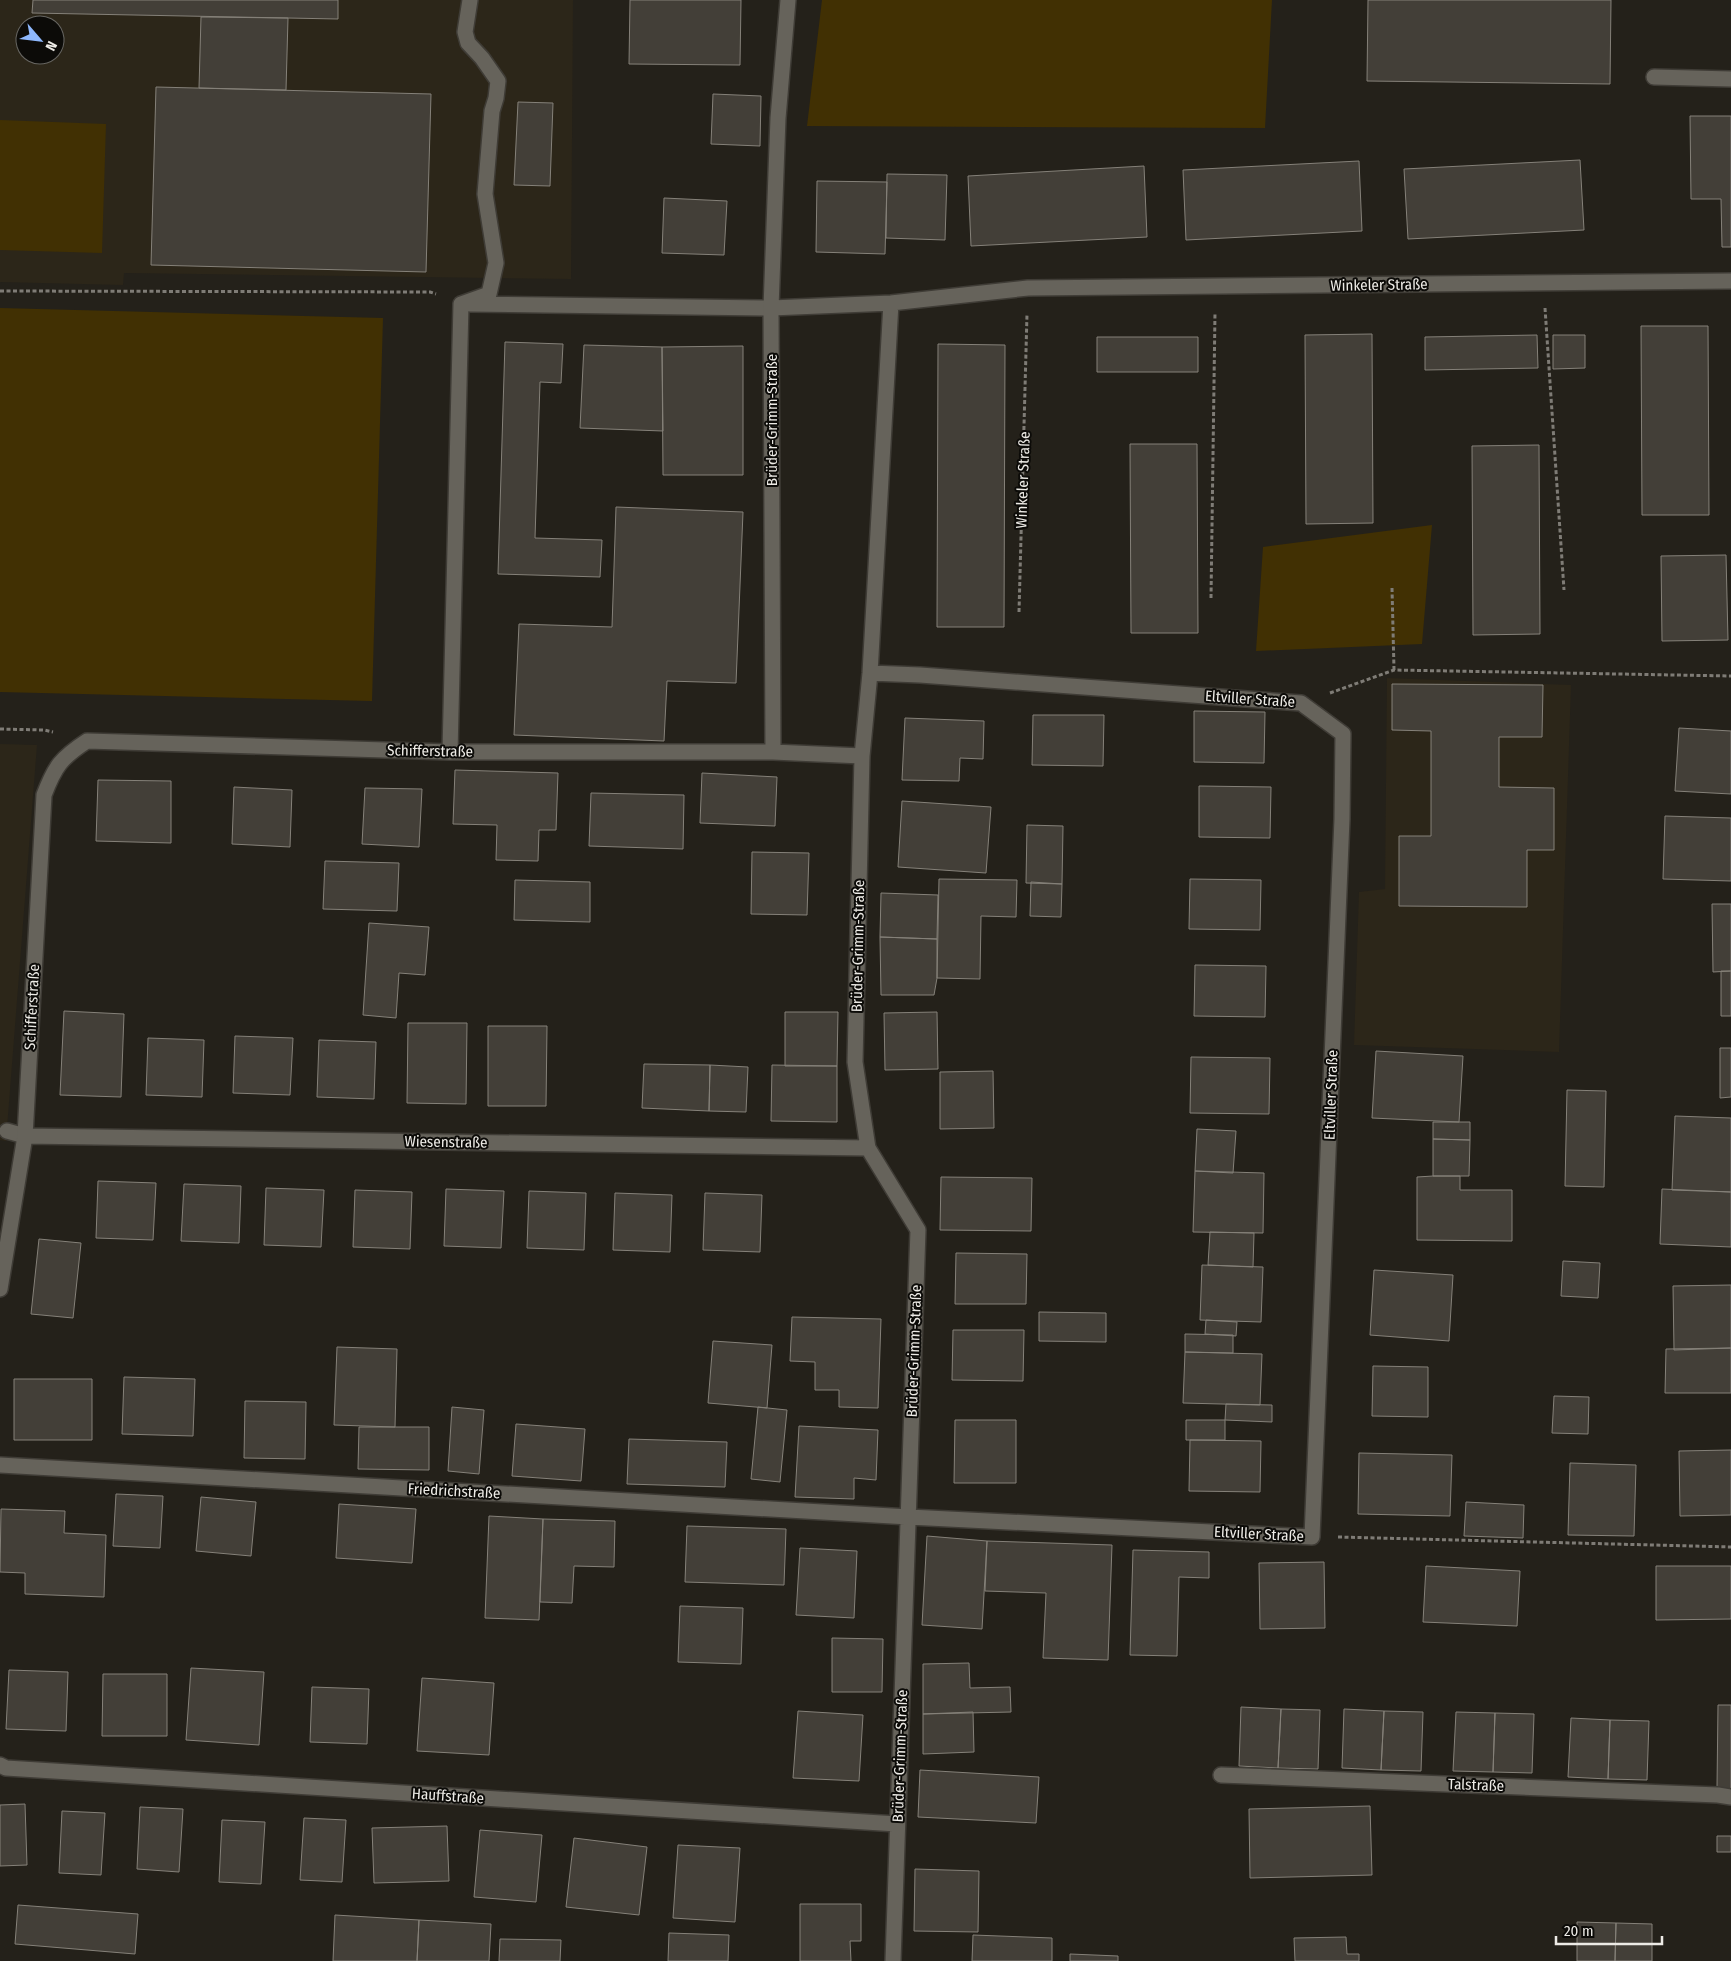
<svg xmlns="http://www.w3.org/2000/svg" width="1731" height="1961" viewBox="0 0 1731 1961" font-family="'Fira Sans Condensed',sans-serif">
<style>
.built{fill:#2c2619;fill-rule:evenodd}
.green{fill:#413003}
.building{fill:#433f38;stroke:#858179}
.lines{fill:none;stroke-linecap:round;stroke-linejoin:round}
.service-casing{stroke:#3f3c36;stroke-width:18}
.minor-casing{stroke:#3f3c36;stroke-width:18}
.path{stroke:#7f7c76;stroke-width:3;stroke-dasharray:4 2.5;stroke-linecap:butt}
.service{stroke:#66635b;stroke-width:15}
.minor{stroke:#66635b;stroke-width:15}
.labels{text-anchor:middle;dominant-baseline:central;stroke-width:4;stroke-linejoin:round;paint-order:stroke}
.street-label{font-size:15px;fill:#edebe6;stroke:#0c0b08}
</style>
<rect width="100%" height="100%" fill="#24211a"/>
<path class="built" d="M0,0H573L571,279L124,273L123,285L0,282ZM25,25H55V55H25Z
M1387,678L1571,685L1559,1052L1354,1045L1359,892L1385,889Z
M0,744L37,745L6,1141L0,1140Z"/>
<path class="green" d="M822,0H1272L1265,128L807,126Z
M0,120L106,124L102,253L0,250Z
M0,308L383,318L372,701L0,692Z
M1432,525L1422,644L1256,651L1263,547Z"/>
<path class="building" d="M33,0H338V19L32,13Z
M630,0H741L740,65L629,64Z
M1368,0H1611L1610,84L1367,81Z
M201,17L288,18L286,90L199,88Z
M156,87L431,94L426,272L151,265Z
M713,94L761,96L760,146L711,144Z
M518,102L553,103L550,186L514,185Z
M1690,116H1731V247H1722L1721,199H1691Z
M1580,160L1584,230L1408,239L1404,169Z
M1359,161L1362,231L1186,240L1183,170Z
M1144,166L1147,237L971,246L968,176Z
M887,174L947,175L945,240L886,238Z
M817,181L887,182L885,254L816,252Z
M664,198L727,201L724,255L662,253Z
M1641,326H1708L1709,515H1642Z
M1372,334L1373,523L1306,524L1305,335Z
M1537,335L1538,368L1425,370V337Z
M1553,335H1585V368L1553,369Z
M1097,337H1198V372H1097Z
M505,342L563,344L561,383L540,382L535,538L602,540L600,577L498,574Z
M938,344L1005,345L1004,627H937Z
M584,345L662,347L663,431L580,428Z
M743,346V475H663L662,347Z
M1130,444H1197L1198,633H1131Z
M1539,445L1540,634L1473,635L1472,446Z
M616,507L743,512L736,683L667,681L664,741L514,735L519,624L612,627Z
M1726,555L1728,640L1662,641L1661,556Z
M1392,684L1543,685L1542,737H1499V787L1554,788V850H1527V907L1399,906V836H1431V731L1392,730Z
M1194,711L1265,712L1264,763L1194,762Z
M1033,715H1104L1103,766L1032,765Z
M905,718L984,721L983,759L960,758L959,781L902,780Z
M1679,728L1731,731V794L1675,791Z
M455,770L558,773L556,830H539L538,861L496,860L497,825L453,824Z
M702,773L777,777L775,826L700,823Z
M98,780L171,781V843L96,841Z
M1199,786L1271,787L1270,838L1199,837Z
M234,787L292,790L290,847L232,844Z
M365,788L422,789L419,847L362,844Z
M591,793L684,795L683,849L589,846Z
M902,801L991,807L986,873L898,867Z
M1665,816L1731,818V881L1663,879Z
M1027,825L1063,826L1062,884L1026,883Z
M752,852L809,853L807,915L751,914Z
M325,861L399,863L397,911L323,909Z
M939,879L1017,880L1016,917L981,916L980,979L937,978Z
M1190,879L1261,880L1260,930L1189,929Z
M515,880L590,882V922L514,920Z
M1031,882L1062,884L1061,917L1030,916Z
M881,893L938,895L937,939L880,937Z
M1712,904H1731V971L1713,972Z
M369,923L429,927L425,975L399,973L396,1018L363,1015Z
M880,937L937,939V978L934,995H881Z
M1195,965L1266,966L1265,1017L1194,1016Z
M1721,971H1731V1016H1721Z
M64,1011L124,1014L121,1097L60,1095Z
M785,1012H838L837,1066H785Z
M937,1012L938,1069L885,1070L884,1013Z
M408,1023H467L466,1104L407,1103Z
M488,1026H547L546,1106H488Z
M235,1036L293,1038L290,1095L233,1093Z
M148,1038L204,1040L202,1097L146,1095Z
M319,1040L376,1042L374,1099L317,1097Z
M1720,1048H1731V1097L1720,1098Z
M1376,1051L1463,1056L1459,1122L1372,1118Z
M1191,1057L1270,1058L1269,1114L1190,1113Z
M644,1064L710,1065L709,1111L642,1108Z
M710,1065L748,1067L746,1112L709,1111Z
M772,1065L837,1066V1122L771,1121Z
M993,1071L994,1128L940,1129V1072Z
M1567,1090L1606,1091L1604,1187L1565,1186Z
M1675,1116L1731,1118V1192L1672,1190Z
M1433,1122H1470V1140L1433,1139Z
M1197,1129L1236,1131L1233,1173L1195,1171Z
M1433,1139L1470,1140L1469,1176H1433Z
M1195,1171L1264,1173L1263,1233L1193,1232Z
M1433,1176H1460V1190H1512V1241L1417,1240V1177Z
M941,1177L1032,1178L1031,1231L940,1230Z
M98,1181L156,1183L153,1240L96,1238Z
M184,1184L241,1186L239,1243L181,1241Z
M266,1188L324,1190L321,1247L264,1245Z
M446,1189L504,1191L501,1248L444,1246Z
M1662,1189L1731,1192V1247L1660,1244Z
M355,1190L412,1192L410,1249L353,1247Z
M529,1191L586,1193L584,1250L527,1248Z
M615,1193L672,1195L670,1252L613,1250Z
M705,1193L762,1195L760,1252L703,1250Z
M1210,1232L1254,1233L1253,1267L1208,1265Z
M39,1239L81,1243L73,1318L31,1314Z
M956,1253L1027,1254L1026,1304H955Z
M1563,1261L1600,1263L1598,1298L1561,1296Z
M1202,1265L1263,1267L1261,1322L1200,1320Z
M1374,1270L1453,1275L1449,1341L1370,1335Z
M1731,1285V1348L1674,1350L1673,1286Z
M1039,1312L1106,1313V1342L1039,1341Z
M792,1317L881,1319L878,1408L839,1407V1390H815V1362L790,1361Z
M1206,1320L1237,1322L1236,1336L1205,1334Z
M953,1330H1024L1023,1381L952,1380Z
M1185,1334L1233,1335V1353L1185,1352Z
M713,1341L772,1345L767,1408L708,1403Z
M337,1347L397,1349L395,1427L334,1425Z
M1731,1348V1393H1665L1666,1349Z
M1185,1352L1262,1354L1260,1405L1183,1403Z
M1373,1366L1428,1367V1417L1372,1416Z
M124,1377L195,1379L193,1436L122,1434Z
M14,1379H92V1440H14Z
M1554,1396L1589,1397L1588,1434L1552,1433Z
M245,1401L306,1402L305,1459L244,1458Z
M1226,1404L1272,1405V1422L1225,1420Z
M452,1407L484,1410L479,1474L448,1471Z
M758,1407L787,1410L780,1482L751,1479Z
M955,1420H1016V1483H954Z
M1186,1420H1225V1440H1186Z
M516,1424L585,1429L581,1481L512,1476Z
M799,1426L878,1430L876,1480L854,1478V1499L795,1497Z
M359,1427H429V1470L358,1469Z
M629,1439L727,1442L725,1487L627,1484Z
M1190,1440L1261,1441L1260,1492L1189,1491Z
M1731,1450V1515L1680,1516L1679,1451Z
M1359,1453L1452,1455L1450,1516L1358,1514Z
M1570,1463L1636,1465L1634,1536L1568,1535Z
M116,1494L163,1496L160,1548L113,1546Z
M201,1497L256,1502L251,1556L196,1551Z
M1466,1502L1524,1505L1523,1538L1464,1536Z
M339,1504L416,1509L412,1563L336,1558Z
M1,1509L65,1511L64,1533L106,1535L104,1597L25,1594V1573L0,1572Z
M489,1516L543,1519L539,1620L485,1618Z
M543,1519L615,1521L614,1567L574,1566L572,1603L540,1602Z
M687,1526L786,1529L784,1585L685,1582Z
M927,1536L987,1541L982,1629L922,1625Z
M987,1541L1112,1545L1108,1660L1043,1658L1046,1593L985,1591Z
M800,1548L857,1551L854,1618L796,1615Z
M1133,1550L1209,1552V1578L1179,1577L1177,1656L1130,1655Z
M1324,1562L1325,1628L1260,1629L1259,1563Z
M1426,1566L1520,1571L1517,1626L1423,1622Z
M1656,1566H1731V1619L1656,1620Z
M680,1606L743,1608L741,1664L678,1662Z
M832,1638L883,1639L882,1692H832Z
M969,1663L970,1688L1010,1687L1011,1712L923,1714V1664Z
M191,1668L264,1672L259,1745L186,1740Z
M9,1670L68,1672L66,1731L6,1729Z
M103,1674H167V1736H102Z
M422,1678L494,1683L489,1755L417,1751Z
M312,1687L369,1689L367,1744L310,1742Z
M1718,1705H1731V1789L1717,1788Z
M1241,1707L1281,1709L1278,1768L1239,1766Z
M1281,1709L1320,1710L1318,1769L1278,1768Z
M1344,1709L1384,1711L1381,1770L1342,1768Z
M798,1711L863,1715L859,1781L793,1778Z
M1384,1711L1423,1712L1421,1771L1381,1770Z
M973,1712L974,1752L923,1754V1714Z
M1456,1712L1495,1713L1493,1772L1453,1771Z
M1495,1713L1534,1714L1532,1773L1493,1772Z
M1571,1718L1610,1720L1608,1779L1568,1777Z
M1610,1720L1649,1721L1647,1780L1608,1779Z
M920,1770L1039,1777L1036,1823L918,1817Z
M25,1804L27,1865L0,1866V1805Z
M1370,1806L1372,1875L1250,1878L1249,1809Z
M140,1807L183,1809L179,1872L137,1869Z
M62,1811L105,1813L101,1875L59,1873Z
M304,1818L346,1820L342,1882L300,1880Z
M222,1820L265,1822L261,1884L219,1882Z
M447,1826L449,1881L374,1883L372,1828Z
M480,1830L542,1835L536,1902L474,1897Z
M1717,1836H1731V1852H1717Z
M574,1838L647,1847L639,1915L566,1907Z
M678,1845L740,1848L735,1922L673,1918Z
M915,1869L979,1871L978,1932L914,1931Z
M800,1904H861V1941H850L851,1961H800Z
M18,1905L138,1914L135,1954L15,1944Z
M335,1915L419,1920L417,1961H333Z
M419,1920L491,1924L489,1961H417Z
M1577,1922L1616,1923L1615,1961H1577Z
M1616,1923L1652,1924V1961H1615Z
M669,1933L729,1935L728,1961H668Z
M973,1935L1052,1938V1961H972Z
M1346,1937L1347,1954H1359V1961H1295L1294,1938Z
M500,1939L561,1940L560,1961H499Z
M1070,1954L1118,1956V1961H1070Z"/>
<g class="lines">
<g class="service-casing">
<path id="service" d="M1654,77L1731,79
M461,304L489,294L496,263L485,194L492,111L496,98L498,81L482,58L468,43L465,32L470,0
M470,304L771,308
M450,752L461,304
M7,1131L25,1136
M1221,1775L1718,1795L1731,1797"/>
</g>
<g class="minor-casing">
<path id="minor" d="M771,308L891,303L1028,288L1731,281
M773,752L771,308L778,118L788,0
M862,756L870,673L891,303
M25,1136L868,1148
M0,1289L25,1136L44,795C55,766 61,758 87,741L450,752H773L862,756L855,1062L868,1148L918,1230L893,1961
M0,1465L909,1517L1312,1537L1342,819L1343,734L1301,703L920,675L870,673
M0,1765L6,1768L897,1824"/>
</g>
<path class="path" d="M0,291L430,292L436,294
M1545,308L1564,590
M1392,588L1394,670
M1211,598L1215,312
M1019,612L1027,314
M1330,693L1394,670L1731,676
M0,729L44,730L53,732
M1338,1537L1731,1547"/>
<use href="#service" class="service"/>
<use href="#minor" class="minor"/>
</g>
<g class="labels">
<g class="street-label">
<text transform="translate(1379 285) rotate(-1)">Winkeler Straße</text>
<text transform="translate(772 420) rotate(-90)">Brüder-Grimm-Straße</text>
<text transform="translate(1023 480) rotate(-88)">Winkeler Straße</text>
<text transform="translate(1250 699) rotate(4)">Eltviller Straße</text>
<text transform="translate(430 751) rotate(1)">Schifferstraße</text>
<text transform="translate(858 946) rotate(-89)">Brüder-Grimm-Straße</text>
<text transform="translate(32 1007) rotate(-87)">Schifferstraße</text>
<text transform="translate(1331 1095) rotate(-88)">Eltviller Straße</text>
<text transform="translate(446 1142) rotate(1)">Wiesenstraße</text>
<text transform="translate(914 1351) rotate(-88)">Brüder-Grimm-Straße</text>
<text transform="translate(454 1491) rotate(3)">Friedrichstraße</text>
<text transform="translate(1259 1534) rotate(3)">Eltviller Straße</text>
<text transform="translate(900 1756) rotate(-88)">Brüder-Grimm-Straße</text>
<text transform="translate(1476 1785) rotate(2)">Talstraße</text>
<text transform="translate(448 1796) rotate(4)">Hauffstraße</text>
</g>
</g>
<g transform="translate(40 40) rotate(118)"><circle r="24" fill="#0c0b08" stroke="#666561"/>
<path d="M0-4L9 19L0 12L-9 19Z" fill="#8eb8fd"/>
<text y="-8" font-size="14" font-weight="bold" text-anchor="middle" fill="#edebe6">N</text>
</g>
<path d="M1556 1936v8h106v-8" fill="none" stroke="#edebe6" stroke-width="2.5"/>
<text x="1564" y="1936" font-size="15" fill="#edebe6" stroke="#0c0b08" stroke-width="4" paint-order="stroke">20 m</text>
</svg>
